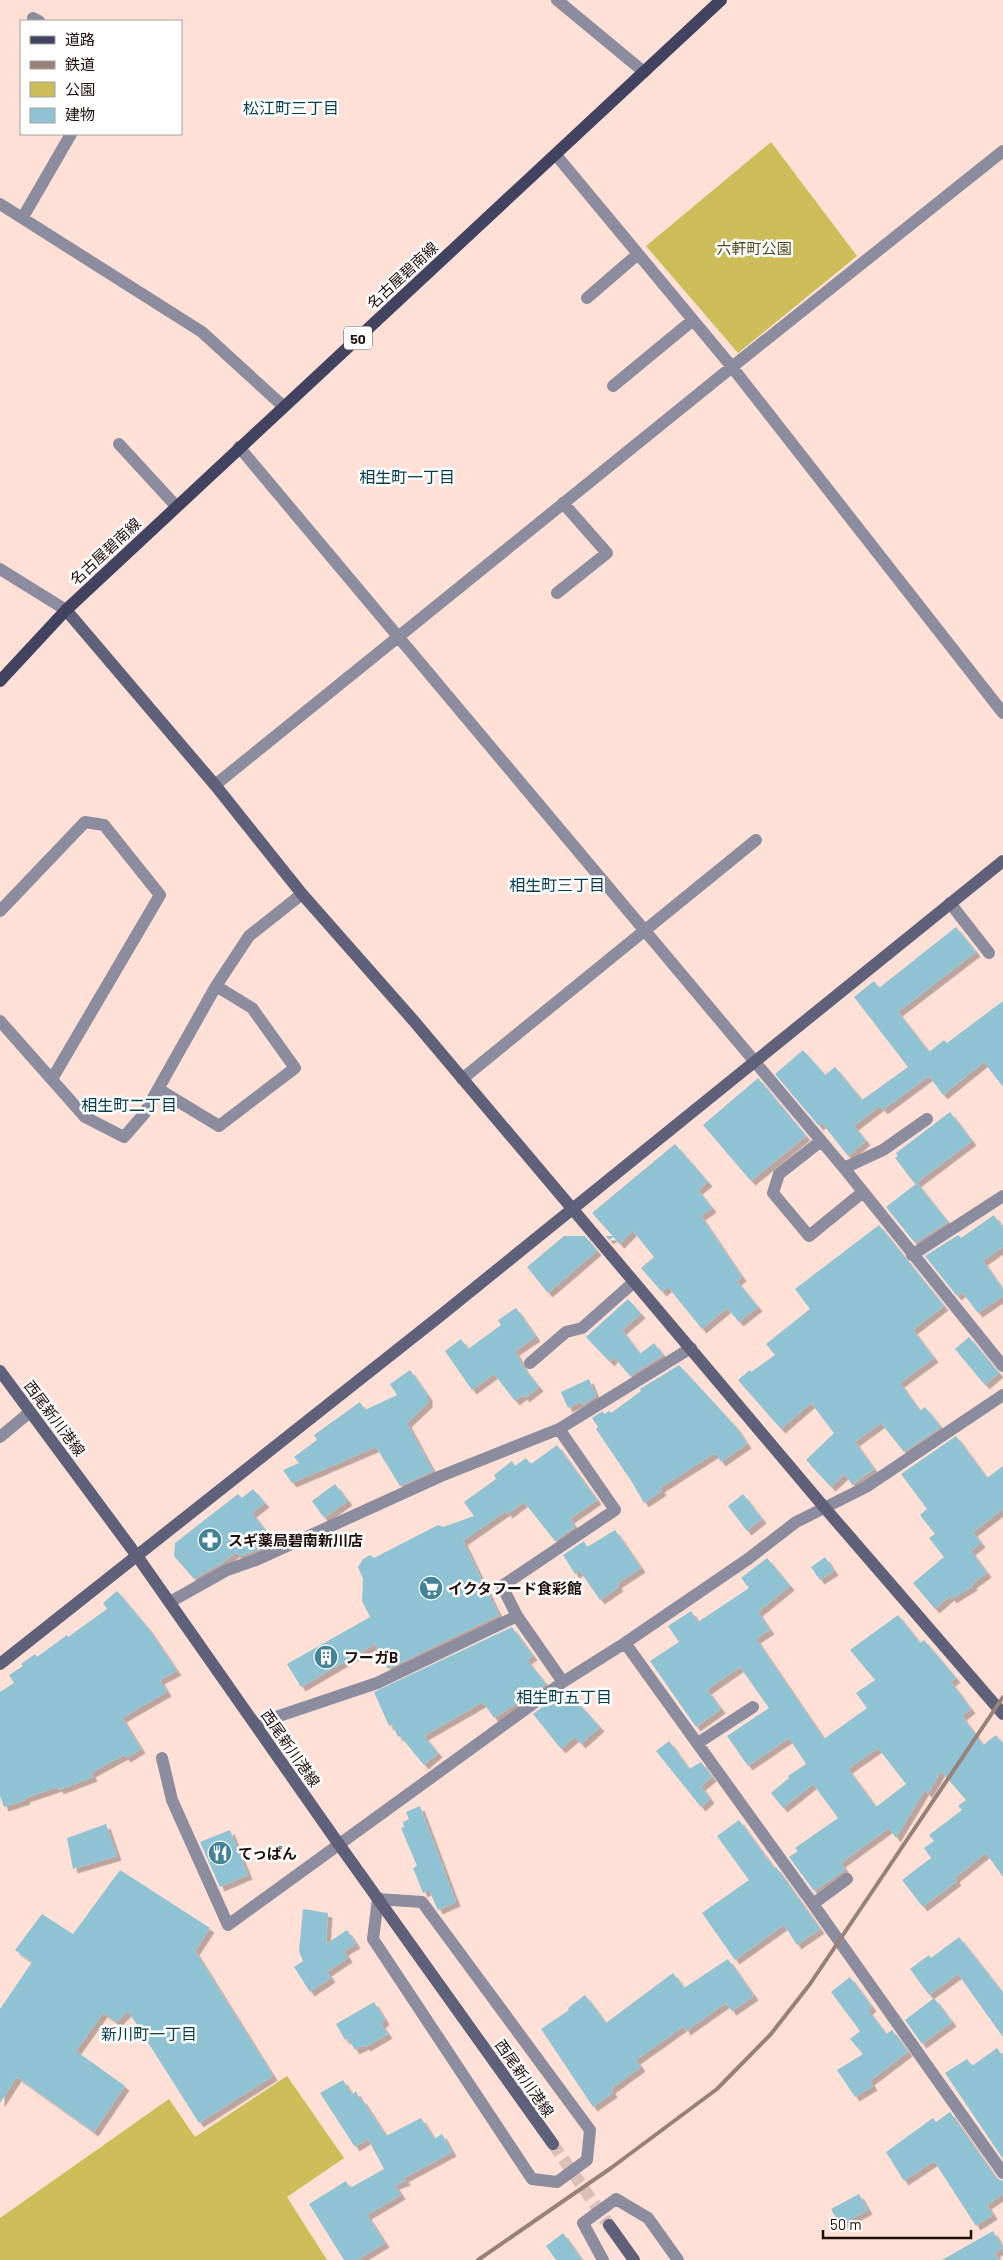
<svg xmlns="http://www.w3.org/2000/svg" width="1003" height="2260" viewBox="0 0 1003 2260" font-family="Barlow,'Noto Sans JP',sans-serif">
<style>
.green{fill:#ccbd58}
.building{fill:#8fc3d4;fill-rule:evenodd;filter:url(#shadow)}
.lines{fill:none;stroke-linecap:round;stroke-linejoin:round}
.secondary-tunnel{stroke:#dcc0b7;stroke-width:12;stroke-dasharray:12 6;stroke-linecap:butt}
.street{stroke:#8b8c9e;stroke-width:12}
.secondary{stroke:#5f617a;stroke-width:12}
.primary{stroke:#414361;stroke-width:12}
.rail{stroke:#998179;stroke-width:4}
.labels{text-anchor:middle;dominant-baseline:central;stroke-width:5;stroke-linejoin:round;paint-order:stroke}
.shield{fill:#fff;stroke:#625653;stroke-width:1}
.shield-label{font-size:14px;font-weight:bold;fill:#1e0e09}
.park-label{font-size:15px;fill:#4e4819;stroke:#fff}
.street-label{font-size:15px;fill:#1e0e09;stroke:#fff}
.poi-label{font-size:15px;font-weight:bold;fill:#1e0e09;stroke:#fff;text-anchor:start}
.neighbourhood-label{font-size:16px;fill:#033d4c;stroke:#fff}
</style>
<defs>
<filter id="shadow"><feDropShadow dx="4.5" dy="4.5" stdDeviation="0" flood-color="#0004"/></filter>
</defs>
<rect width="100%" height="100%" fill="#fee0d6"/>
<path class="green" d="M771,142L857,256L738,353L646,246Z
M287,2076L344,2158L287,2197L327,2260H0V2218L169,2099L195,2137Z"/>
<path class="building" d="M956,927L976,952L898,1012L929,1052L944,1040L947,1043L1003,1001V1087L984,1062L943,1095L929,1076L883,1110L880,1106L854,1126L866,1141L848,1156L822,1123L819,1126L775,1074L803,1050L825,1075L835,1067L862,1100L908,1067L854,997L874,981L879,988Z
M758,1078L806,1136L751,1181L703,1125Z
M950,1112L972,1141L915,1184L895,1158L898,1156L896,1153Z
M675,1144L708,1182L698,1190L712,1208L701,1216L742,1277L737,1281L758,1307L739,1322L727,1308L702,1329L668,1287L662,1292L641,1268L654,1257L633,1231L620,1244L613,1237L609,1240L606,1236H613L592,1213Z
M917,1183L948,1222L915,1243L886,1207Z
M994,1215L1003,1228V1247L983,1261L1003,1290V1296L978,1313L962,1292L957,1296L925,1256L958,1235L961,1238Z
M879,1225L944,1306L913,1330L934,1358L900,1383L920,1411L925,1407L941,1427L904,1452L881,1423L855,1442L874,1469L852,1485L845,1474L831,1487L806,1460L834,1433L811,1403L781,1429L738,1380L750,1370L751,1372L775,1355L766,1344L810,1309L795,1289Z
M564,1236H585L597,1251L548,1293L527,1267Z
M628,1299L641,1314L622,1330L640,1354L654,1343L663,1355L630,1376L614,1357L610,1362L586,1337Z
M516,1308L536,1337L515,1351L524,1368L539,1387L525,1398L523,1395L515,1401L494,1374L472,1390L445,1351L461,1339L468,1349L501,1325L498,1320Z
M969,1337L999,1373L985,1385L955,1349Z
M679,1365L736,1427L747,1444L721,1462L715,1453L660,1488L662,1491L644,1503L632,1482L596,1429L598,1427L592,1418L603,1411L604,1414L609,1411L611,1413L641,1391L640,1389Z
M410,1370L428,1396V1403L407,1423L433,1471L400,1486L376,1447L292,1483L283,1470L299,1463L294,1457L317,1440L314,1435L360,1402L365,1410L397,1395L390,1384Z
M589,1379L596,1396L583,1405L581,1402L568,1408L561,1392Z
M956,1436L987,1478L1003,1466V1509L973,1532L981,1543L971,1551L987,1573L972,1584L973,1586L952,1599L950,1596L935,1609L913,1583L944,1557L929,1538L935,1534L920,1515L927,1509L901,1474Z
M557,1445L597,1500L570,1519L575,1527L555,1541L524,1502L508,1514L506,1511L463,1541L499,1615L388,1669L375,1644L301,1687L287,1664L370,1617L362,1601L363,1579L358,1567L363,1559L370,1555L374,1558L438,1525L443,1527L474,1516L464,1502L496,1479L494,1475L512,1461L515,1466L526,1458L531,1464Z
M335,1484L348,1501L324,1518L312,1501Z
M253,1489L265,1503L252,1513L275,1543L241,1556L235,1553L222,1563L194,1579L174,1556L175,1543L238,1494L242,1498Z
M743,1494L762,1519L747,1531L728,1506Z
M615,1530L641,1568L617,1584L619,1587L600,1600L580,1571L575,1574L563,1555L584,1541L587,1547Z
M825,1557L834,1571L820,1580L811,1567Z
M767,1558L790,1586L758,1612L770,1630L756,1639L824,1739L867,1708L856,1693L875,1680L850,1650L898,1615L920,1643L924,1640L956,1678L951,1682L971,1709L962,1716L983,1745L996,1735L1003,1744V1877L986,1853L955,1878L957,1881L923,1907L902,1880L931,1858L924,1848L934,1841L929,1835L962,1810L958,1806L966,1800L941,1771L928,1794L925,1790L896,1838L889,1828L841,1863L845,1870L814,1891L789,1857L798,1851L795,1848L838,1818L813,1784L783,1808L771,1793L789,1778L788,1776L806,1764L789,1738L748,1766L727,1736L769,1708L740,1667L707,1690L721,1709L696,1727L650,1661L679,1642L668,1626L691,1611L698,1622L749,1588L741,1578ZM878,1748L906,1784L876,1807L848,1769Z
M117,1591L148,1628L177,1671L160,1680L167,1692L122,1718L141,1749L126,1758L124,1755L91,1773L93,1777L59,1790L58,1787L25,1798L26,1800L4,1807L0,1796V1692L14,1683L9,1675L23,1666L21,1664L35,1654L37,1657L67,1635L68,1637L107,1609L103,1603Z
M512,1627L533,1656L527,1660L546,1684L523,1701L522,1700L494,1718L483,1702L424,1736L438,1753L424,1765L400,1736L398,1737L392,1724L389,1726L374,1692Z
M569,1693L600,1727L581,1744L575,1737L561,1749L533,1714L556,1697L559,1702Z
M669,1741L689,1769L701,1762L712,1777L701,1786L710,1799L701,1807L656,1751Z
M420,1806L456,1902L438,1910L429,1890L423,1893L413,1868L417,1866L401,1828L404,1827L403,1822L409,1819L406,1812Z
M739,1820L774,1868L776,1867L820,1929L797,1945L784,1925L735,1960L702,1913L749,1880L717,1836Z
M106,1824L117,1856L73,1869L67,1838Z
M230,1830L248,1875L220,1887L200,1842Z
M120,1870L210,1928L195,1951L273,2076L199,2123L128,2011L117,2022L103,2013L76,2051L125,2086L94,2132L17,2077L0,2103V2009L32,1962L15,1950L42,1914L73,1934Z
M303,1909L328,1913L326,1944L347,1930L356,1944L344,1951L348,1958L327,1972L331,1978L310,1992L294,1967L303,1961L299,1951Z
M959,1937L1003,1993V2037L958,1974L929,1995L910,1969L929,1955L931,1958Z
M728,1959L754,1996L732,2011L726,2003L686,2031L684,2026L636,2060L641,2067L611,2089L613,2093L593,2107L541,2029L569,2010L568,2008L585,1995L606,2023L673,1973L684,1988Z
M850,1977L872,2007L868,2010L886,2034L892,2030L908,2052L870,2081L873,2086L855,2097L837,2070L863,2054L850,2039L860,2031L831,1992Z
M934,1998L952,2022L922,2044L905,2020Z
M374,2002L385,2020L381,2024L388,2034L366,2047L365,2045L355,2050L348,2038L345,2040L336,2024Z
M997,2048L1003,2057V2159L945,2073L967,2059L972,2066Z
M343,2080L352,2095L356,2091L360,2100L362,2099L386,2136L421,2118L434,2139L442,2134L452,2152L404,2178L406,2181L395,2185L401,2195L367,2215L385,2243L357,2260H344L309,2204L346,2181L350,2188L384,2169L368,2139L355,2147L320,2093Z
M950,2112L996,2178L1003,2181V2194L987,2205L993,2215L976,2226L934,2161L904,2181L886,2152L933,2118L936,2122Z
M859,2194L868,2210L840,2225L831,2209Z
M993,2231L1003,2248L995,2253L999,2260H942Z
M563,2233L582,2260H556L546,2246Z"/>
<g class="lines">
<path class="secondary-tunnel" d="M553,2144L609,2225"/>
<path class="street" d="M557,0L644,72
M33,18L39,21
M556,155L732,367L1003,713
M0,204L202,332L283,406
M23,217L71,134
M587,298L638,254
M613,386L693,320
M119,444L176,506
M239,447L844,1168L1003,1366
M0,569L66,610
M557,593L607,553L563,503
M215,785L732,367L1003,151
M950,903L989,953
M0,911L85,822L104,825L160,895L52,1079
M0,1021L85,1117L124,1137L144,1114L216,986L249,936L302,894
M462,1079L756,840
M158,1089L219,1126L295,1068L252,1008L216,986
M821,1141L779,1174L773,1193L809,1236L863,1192
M844,1168L883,1150L927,1119
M912,1255L1003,1196
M530,1363L566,1332L582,1328L634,1282
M559,1429L691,1348
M0,1437L30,1412
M170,1602L227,1570L256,1560L441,1476L559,1429L615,1510L502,1586L517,1616L563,1682
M625,1643L813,1904L1003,2173
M255,1724L377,1683L517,1616
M698,1743L753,1707
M162,1758L172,1800L228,1925L563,1682L625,1643L748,1559L796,1522L866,1487L1003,1395
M378,1899L422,1902L590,2130L587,2160L557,2182L532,2179L373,1939Z
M813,1904L847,1879
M603,2260L583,2223L616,2199L648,2218L678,2260"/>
<path class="secondary" d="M66,610L215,785L302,894L413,1020L824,1507L1003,1714
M0,1371L137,1556L338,1843L553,2144
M0,1664L440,1316L1003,861
M609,2225L634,2260"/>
<path class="primary" d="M0,681L66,610L721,0"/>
<path class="rail" d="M478,2260L611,2168L717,2089L771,2034L810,1984L1003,1697"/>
</g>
<defs>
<g id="pharmacy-disc" transform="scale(1.25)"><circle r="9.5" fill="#438397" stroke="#fff"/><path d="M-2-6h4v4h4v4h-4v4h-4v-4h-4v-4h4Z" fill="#fff"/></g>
<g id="supermarket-disc" transform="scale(1.25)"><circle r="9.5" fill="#438397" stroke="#fff"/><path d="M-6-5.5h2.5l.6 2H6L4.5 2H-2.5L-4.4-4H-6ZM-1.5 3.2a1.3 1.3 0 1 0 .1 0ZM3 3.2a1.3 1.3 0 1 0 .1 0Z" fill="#fff"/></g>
<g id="building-disc" transform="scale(1.25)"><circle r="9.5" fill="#438397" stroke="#fff"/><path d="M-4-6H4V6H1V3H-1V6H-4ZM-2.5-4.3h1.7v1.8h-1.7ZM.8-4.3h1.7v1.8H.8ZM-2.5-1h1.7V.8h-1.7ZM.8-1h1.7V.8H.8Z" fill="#fff"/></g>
<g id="restaurant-disc" transform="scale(1.25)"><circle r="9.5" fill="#438397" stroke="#fff"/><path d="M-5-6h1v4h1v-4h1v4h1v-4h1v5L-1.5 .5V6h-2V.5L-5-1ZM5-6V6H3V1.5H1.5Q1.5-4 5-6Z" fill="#fff"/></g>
</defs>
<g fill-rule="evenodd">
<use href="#pharmacy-disc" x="210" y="1540"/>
<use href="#supermarket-disc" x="431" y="1588"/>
<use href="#building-disc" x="326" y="1657"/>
<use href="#restaurant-disc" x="220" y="1853"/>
</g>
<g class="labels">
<rect class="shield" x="344" y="326.5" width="28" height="23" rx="4"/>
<g class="shield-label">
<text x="358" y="338">50</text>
</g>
<g class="park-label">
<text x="754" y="248">六軒町公園</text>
</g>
<g class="street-label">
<text transform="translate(402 275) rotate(-43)">名古屋碧南線</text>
<text transform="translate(105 551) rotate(-43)">名古屋碧南線</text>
<text transform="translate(55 1418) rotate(53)">西尾新川港線</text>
<text transform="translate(291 1748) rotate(55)">西尾新川港線</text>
<text transform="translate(525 2078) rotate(55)">西尾新川港線</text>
</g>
<g class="poi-label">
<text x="228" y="1540">スギ薬局碧南新川店</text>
<text x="448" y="1588">イクタフード食彩館</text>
<text x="344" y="1657">フーガB</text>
<text x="238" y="1853">てっぱん</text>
</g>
<g class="neighbourhood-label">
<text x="291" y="107">松江町三丁目</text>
<text x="407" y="476">相生町一丁目</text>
<text x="557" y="884">相生町三丁目</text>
<text x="129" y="1104">相生町二丁目</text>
<text x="564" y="1696">相生町五丁目</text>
<text x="149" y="2033">新川町一丁目</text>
</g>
</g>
<rect x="20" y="20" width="162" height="115" fill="#ffffff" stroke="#a59f9d"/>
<rect x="30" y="36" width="25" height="8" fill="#414361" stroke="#a59f9d"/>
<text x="65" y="45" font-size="15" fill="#1e0e09">道路</text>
<rect x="30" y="61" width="25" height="8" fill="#998179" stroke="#a59f9d"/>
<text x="65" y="70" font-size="15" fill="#1e0e09">鉄道</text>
<rect x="30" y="82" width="25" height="15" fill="#ccbd58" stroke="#a59f9d"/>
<text x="65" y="95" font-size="15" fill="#1e0e09">公園</text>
<rect x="30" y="108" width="25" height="15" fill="#8fc3d4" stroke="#a59f9d"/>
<text x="65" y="120" font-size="15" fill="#1e0e09">建物</text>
<path d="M823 2230v8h148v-8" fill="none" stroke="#1e0e09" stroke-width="2.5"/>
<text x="830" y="2230" font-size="15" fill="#1e0e09" stroke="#ffffff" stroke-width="4" paint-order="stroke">50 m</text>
</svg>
